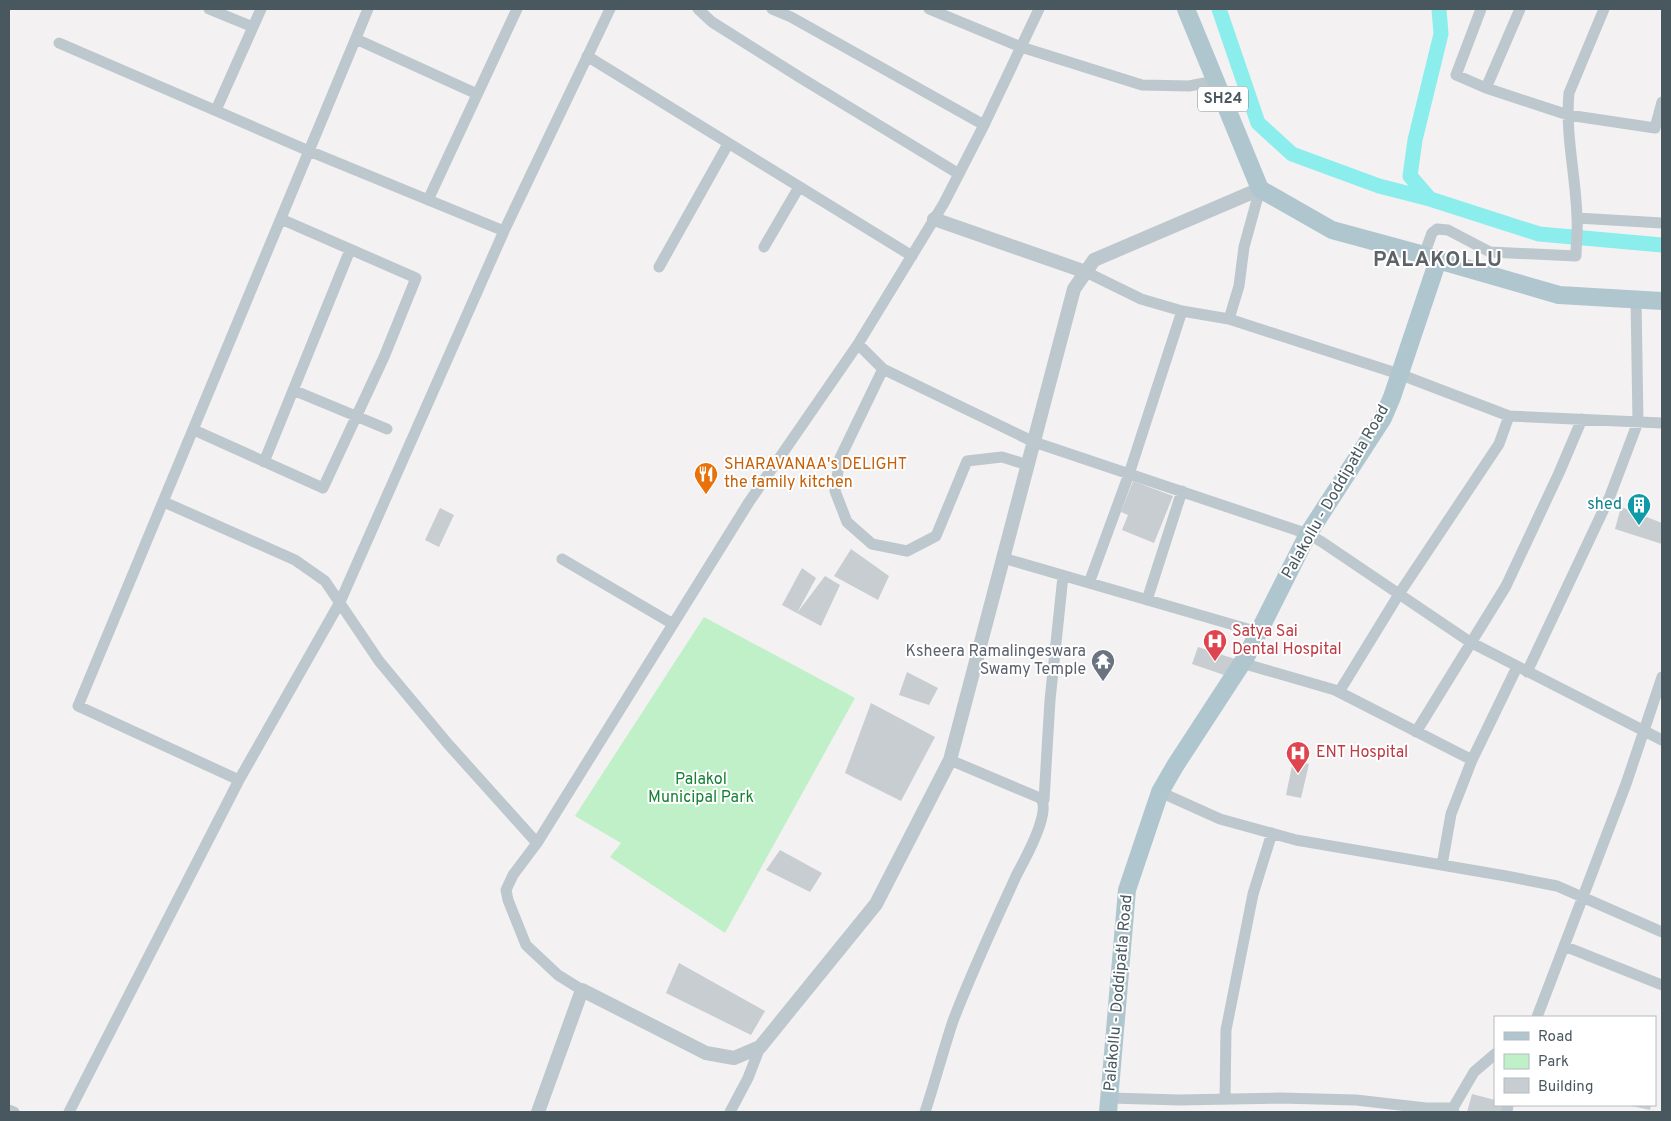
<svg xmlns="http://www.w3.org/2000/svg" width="1671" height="1121" viewBox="0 0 1671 1121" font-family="Overpass,sans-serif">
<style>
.green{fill:#c0f0c8}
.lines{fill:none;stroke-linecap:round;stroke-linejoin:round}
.canal{stroke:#8ceded;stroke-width:15}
.building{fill:#c7cdd0}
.minor{stroke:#bcc8cd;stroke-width:11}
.tertiary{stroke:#bcc8cd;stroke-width:14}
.primary{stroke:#b0c6cf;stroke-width:18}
.labels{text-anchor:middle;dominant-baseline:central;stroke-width:4;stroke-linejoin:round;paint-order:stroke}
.shield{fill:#fff;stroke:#7f8a8e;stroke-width:1}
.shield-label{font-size:15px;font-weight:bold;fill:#48585e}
.food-label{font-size:16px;fill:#c56008;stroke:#fff;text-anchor:start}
.street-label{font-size:16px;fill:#48585e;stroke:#fff}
.culture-label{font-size:16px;fill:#0d838f;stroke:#fff;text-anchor:end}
.health-label{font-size:16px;fill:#be3a42;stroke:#fff;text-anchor:start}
.worship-label{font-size:16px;fill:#5b616d;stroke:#fff;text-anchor:end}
.park-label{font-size:16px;fill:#178236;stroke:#fff}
.district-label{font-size:21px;font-weight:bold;letter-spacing:1px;fill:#5d6366;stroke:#fff}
</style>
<rect width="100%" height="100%" fill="#f3f1f1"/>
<path class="green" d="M704,617L855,698L725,933L610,857L621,843L575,816Z"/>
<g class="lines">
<path class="canal" d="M1219,9L1258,123L1292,154L1379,186L1430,199
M1439,9L1441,34L1415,140L1410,176L1430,199L1539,234L1662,245"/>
</g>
<path class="building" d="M1133,481L1173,496L1154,543L1122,530L1128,515L1121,512Z
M1621,507L1662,523V544L1615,529Z
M440,508L454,515L439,547L425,540Z
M851,549L889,576L878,600L834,576Z
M802,568L816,578L797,613L825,576L840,585L821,626L782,605Z
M1198,647L1235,659L1230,677L1192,664Z
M907,672L938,688L929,705L899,695Z
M871,703L935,737L901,801L845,773Z
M1293,761L1309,764L1301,798L1286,795Z
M780,850L822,873L810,892L766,870Z
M679,963L765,1011L751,1035L666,993Z
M1472,1094L1495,1100V1105H1504L1502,1112H1467Z
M1627,1105H1651L1650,1110Z"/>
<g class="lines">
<path class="minor" d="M209,9L253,27
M698,9L712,22L801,78L959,174
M772,9L791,17L984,125
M929,9L1021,47L1142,85L1189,86L1215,81
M1481,9L1456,75L1486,88L1568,115L1655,128L1662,102
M356,39L477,94
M59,43L309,151L504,231
M587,56L912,256
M1486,88L1520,9
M216,110L261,9
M1260,189L1244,247L1239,286L1229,319L1399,374L1509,416L1662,423
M428,200L517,9
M1577,218L1662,223
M764,247L799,187
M1424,255L1432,233L1437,229L1448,230L1490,252L1576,256C1576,244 1578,230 1577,218C1576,176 1565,135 1569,93L1604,9
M659,267L728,144
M1086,272L1141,299L1182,311L1229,319
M858,344L883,369L1034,442L1308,534L1322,542L1470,642L1662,740
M883,369L840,458L835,491L847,522L872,544L907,551L936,536L967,461L1002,457L1028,465
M293,390L387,429
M194,430L323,488L384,357L416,278L281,219
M264,462L350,250
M164,502L295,560L325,581L379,661L448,744L537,843
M1003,558L1258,632
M562,559L673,624
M1089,583L1129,474L1182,311
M1147,600L1182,491
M1242,663L1335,690L1472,760
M1527,672L1610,496L1638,422L1636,299
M1339,692L1399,594L1499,444L1509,416
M1416,732L1506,586L1559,473L1582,419
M239,780L78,706L368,9
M1160,792L1220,819L1296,840L1506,876L1557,886L1662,932
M1044,800L1050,700L1063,576
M1442,865L1451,814L1472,760L1517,667
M1564,946L1662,985
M582,990L558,975L526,945L508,900L506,890L513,875L537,843L749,502L858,344L944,203L984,125L1039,9
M1537,1017L1626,784L1662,677
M1110,1098L1180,1100L1280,1098L1356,1100L1426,1108H1453
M1225,1099L1226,1030L1253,894L1272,833
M9,1110L14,1112
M69,1112L239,780L340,602L504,231L610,9
M730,1112L748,1078L760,1047
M925,1112C935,1082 943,1051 953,1021C972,971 995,922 1017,874C1024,861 1053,809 1040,798L950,760
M1454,1112L1453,1108L1474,1072L1495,1054
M1507,1112L1508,1105"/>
<path class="tertiary" d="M934,219L1086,272
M538,1112L582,990L706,1053L734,1058L760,1047L876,904L950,760L1074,289L1094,260L1260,189"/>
<path class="primary" d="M1186,9L1260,189L1332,230L1424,255L1438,260L1559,295L1662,301
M1108,1112L1127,890L1160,792L1175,766L1246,657L1308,534L1383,418L1392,397L1438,260"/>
</g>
<defs>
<g id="restaurant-pin" transform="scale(1.25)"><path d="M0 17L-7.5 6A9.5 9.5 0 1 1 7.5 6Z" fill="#e8710a" stroke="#fff"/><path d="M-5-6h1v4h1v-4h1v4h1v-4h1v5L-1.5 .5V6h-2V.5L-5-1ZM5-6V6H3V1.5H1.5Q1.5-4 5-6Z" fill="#fff"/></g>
<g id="building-pin" transform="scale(1.25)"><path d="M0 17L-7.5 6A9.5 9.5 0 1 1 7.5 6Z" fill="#0f9aa8" stroke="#fff"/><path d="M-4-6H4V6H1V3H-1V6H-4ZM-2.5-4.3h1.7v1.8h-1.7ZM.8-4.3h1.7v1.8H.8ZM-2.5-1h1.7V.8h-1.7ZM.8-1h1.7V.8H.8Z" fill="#fff"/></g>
<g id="hospital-pin" transform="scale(1.25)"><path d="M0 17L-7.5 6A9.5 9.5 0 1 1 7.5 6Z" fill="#e0444e" stroke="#fff"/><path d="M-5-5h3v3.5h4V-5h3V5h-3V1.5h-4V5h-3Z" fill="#fff"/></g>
<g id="temple-pin" transform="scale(1.25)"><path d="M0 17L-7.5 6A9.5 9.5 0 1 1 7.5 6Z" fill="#6b7280" stroke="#fff"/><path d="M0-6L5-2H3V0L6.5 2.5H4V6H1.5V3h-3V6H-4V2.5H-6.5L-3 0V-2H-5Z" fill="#fff"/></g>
</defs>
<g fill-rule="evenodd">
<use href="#restaurant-pin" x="706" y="474"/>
<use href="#building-pin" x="1639" y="505"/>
<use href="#hospital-pin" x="1215" y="641"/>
<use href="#temple-pin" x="1103" y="661"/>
<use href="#hospital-pin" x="1298" y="753"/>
</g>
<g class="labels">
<rect class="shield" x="1198" y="86.5" width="50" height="25" rx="4"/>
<g class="shield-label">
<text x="1223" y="99">SH24</text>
</g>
<g class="food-label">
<text x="724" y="465">SHARAVANAA's DELIGHT<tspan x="724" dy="18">the family kitchen</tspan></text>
</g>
<g class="street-label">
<text transform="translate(1336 492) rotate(-60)">Palakollu - Doddipatla Road</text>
<text transform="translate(1119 993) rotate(-85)">Palakollu - Doddipatla Road</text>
</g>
<g class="culture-label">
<text x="1622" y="505">shed</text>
</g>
<g class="health-label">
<text x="1232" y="632">Satya Sai<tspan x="1232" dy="18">Dental Hospital</tspan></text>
<text x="1316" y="753">ENT Hospital</text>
</g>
<g class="worship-label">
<text x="1086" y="652">Ksheera Ramalingeswara<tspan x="1086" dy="18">Swamy Temple</tspan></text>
</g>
<g class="park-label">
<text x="701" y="780">Palakol<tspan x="701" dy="18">Municipal Park</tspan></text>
</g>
<g class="district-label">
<text x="1438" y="260">PALAKOLLU</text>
</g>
</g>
<rect width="1671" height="1121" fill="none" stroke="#48585e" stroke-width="20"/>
<rect x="1494" y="1016" width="162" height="90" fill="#ffffff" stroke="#b6bcbf"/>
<rect x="1504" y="1032" width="25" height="8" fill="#b0c6cf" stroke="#b6bcbf"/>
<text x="1538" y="1041" font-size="15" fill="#48585e">Road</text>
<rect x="1504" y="1054" width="25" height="15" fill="#c0f0c8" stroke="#b6bcbf"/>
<text x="1538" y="1066" font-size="15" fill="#48585e">Park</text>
<rect x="1504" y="1078" width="25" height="15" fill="#c7cdd0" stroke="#b6bcbf"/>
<text x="1538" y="1091" font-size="15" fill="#48585e">Building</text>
</svg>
